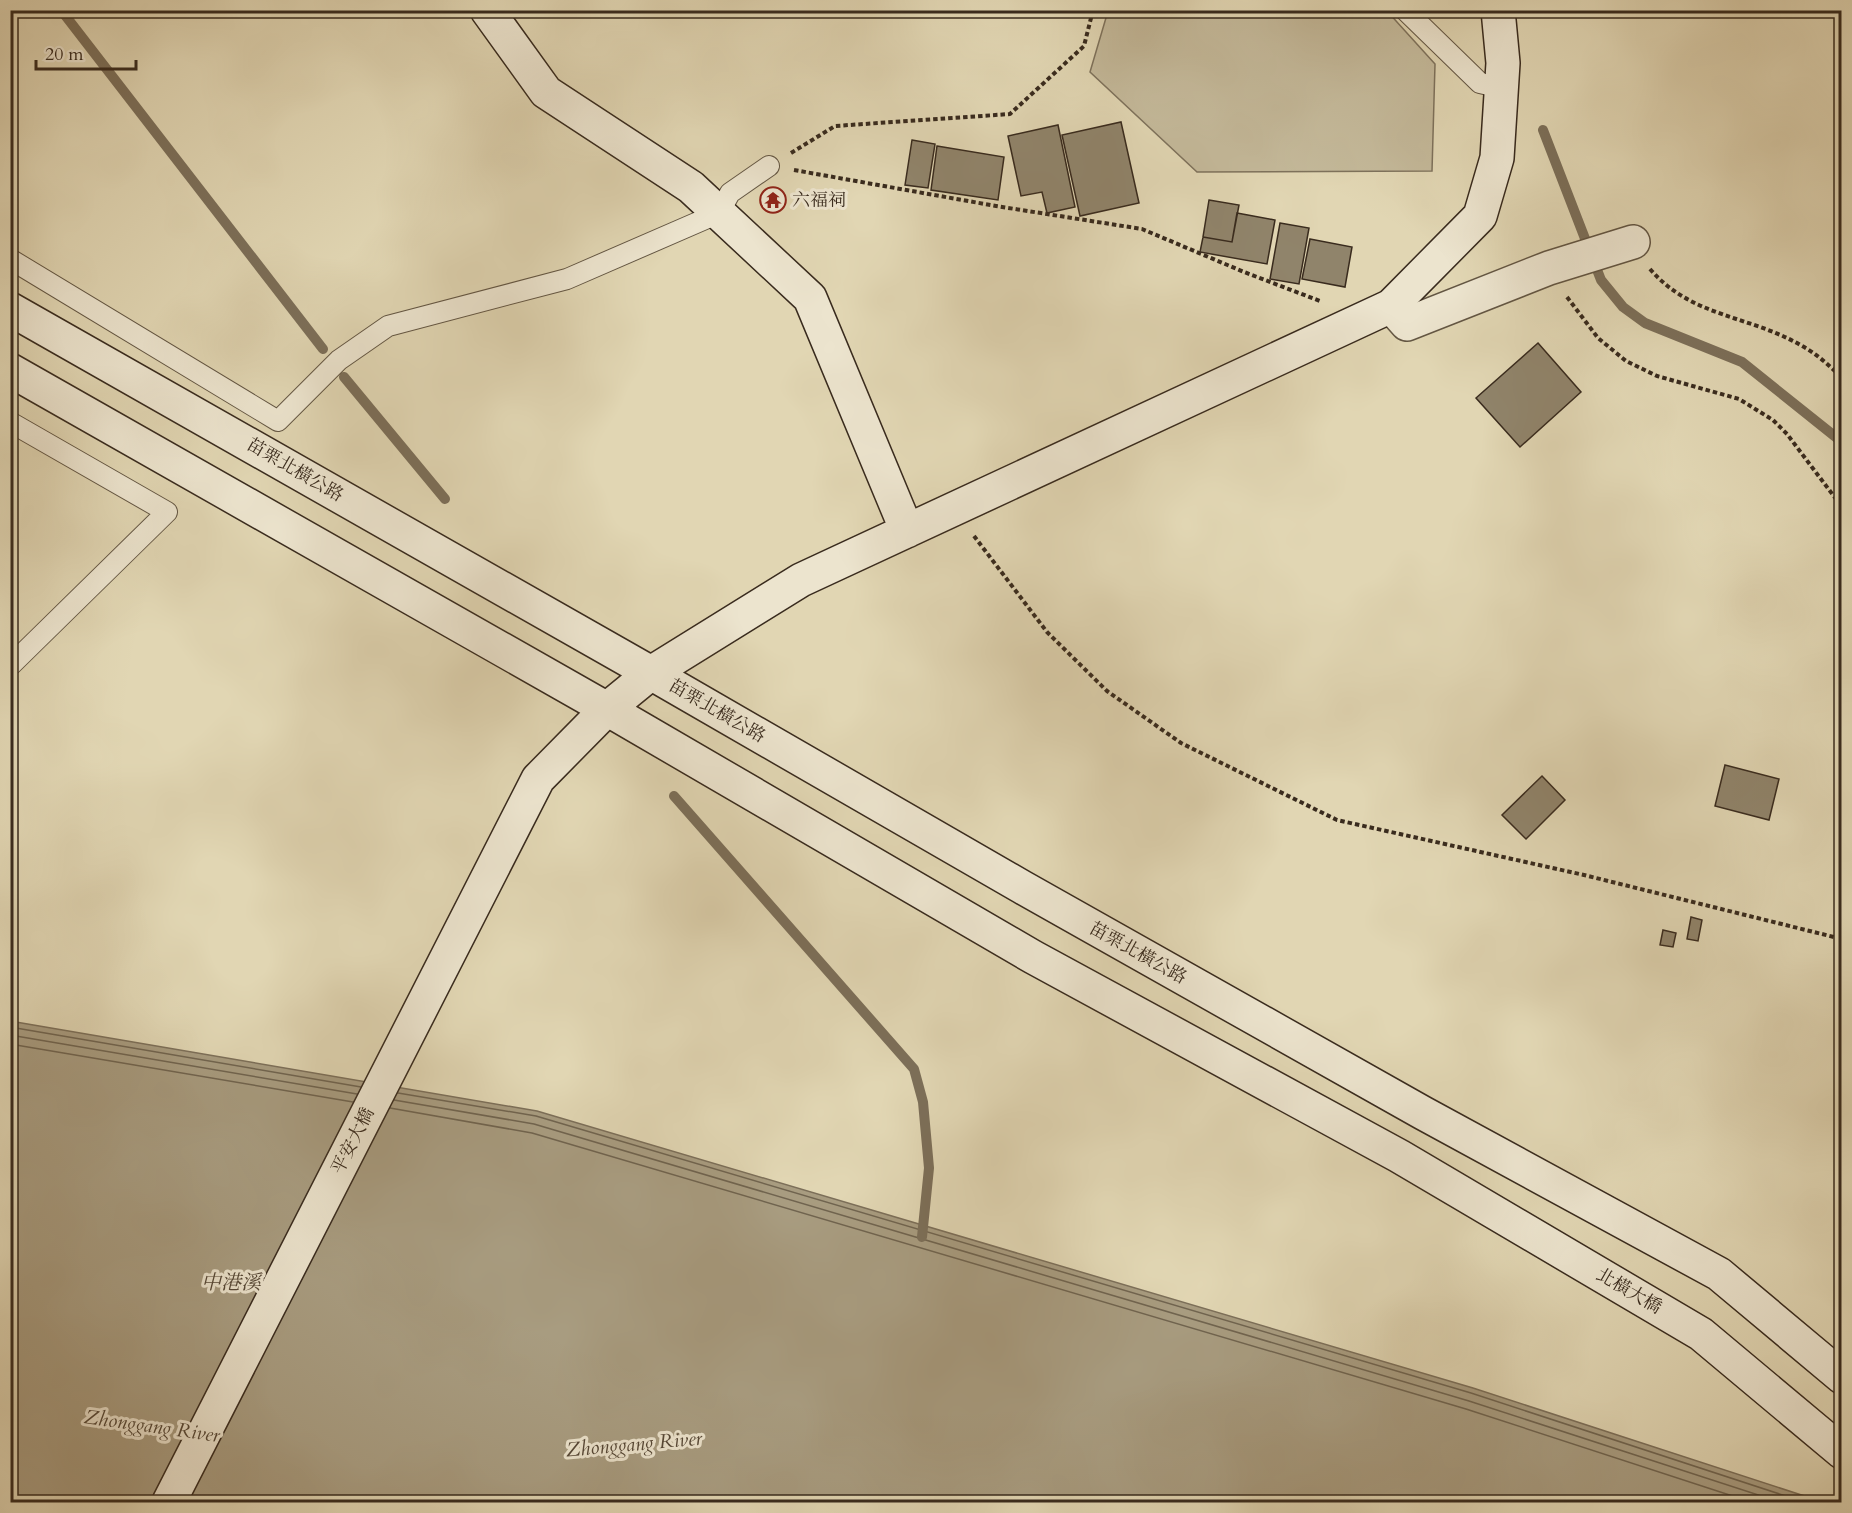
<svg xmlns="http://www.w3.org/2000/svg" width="1852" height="1513" viewBox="0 0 1852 1513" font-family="Cardo,'Noto Serif TC',serif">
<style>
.green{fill:#c4b99a;stroke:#7e725c;stroke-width:1.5}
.water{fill:#a89c80;stroke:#7c6f59;stroke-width:1.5}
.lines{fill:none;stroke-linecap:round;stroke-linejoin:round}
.shore{stroke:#70644f;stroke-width:1.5}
.stream{stroke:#7c6f59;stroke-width:10}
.building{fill:#90846b;stroke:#392b1e;stroke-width:1.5}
.lane-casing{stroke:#635643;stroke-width:22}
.street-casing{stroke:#635643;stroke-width:36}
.secondary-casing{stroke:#392b1e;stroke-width:36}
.path{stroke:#392b1e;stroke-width:4;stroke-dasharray:4.5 3;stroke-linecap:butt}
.lane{stroke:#ece4ce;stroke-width:20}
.street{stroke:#ece4ce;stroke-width:33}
.secondary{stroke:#ece4ce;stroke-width:33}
.labels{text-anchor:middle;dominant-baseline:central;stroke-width:6;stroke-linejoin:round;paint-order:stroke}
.poi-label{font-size:18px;fill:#392b1e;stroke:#ece4ce;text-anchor:start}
.street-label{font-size:18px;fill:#392b1e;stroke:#ece4ce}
.water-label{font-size:20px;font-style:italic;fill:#554736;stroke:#ece4ce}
</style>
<rect width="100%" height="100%" fill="#e1d6b3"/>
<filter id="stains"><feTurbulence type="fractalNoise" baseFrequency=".00333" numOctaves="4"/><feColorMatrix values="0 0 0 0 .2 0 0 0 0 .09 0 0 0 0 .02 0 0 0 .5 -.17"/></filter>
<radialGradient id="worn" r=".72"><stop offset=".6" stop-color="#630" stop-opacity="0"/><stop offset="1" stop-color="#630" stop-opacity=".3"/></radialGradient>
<path class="green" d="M1108,11H1387L1435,64L1432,171L1197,172L1090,72Z"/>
<path class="water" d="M10,1021L537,1111L1473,1388L1823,1502H11Z"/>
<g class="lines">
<path class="shore" d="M10,1027L361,1087
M10,1035L357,1094
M10,1044L353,1102
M398,1093L536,1116L1471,1393L1804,1502
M394,1100L534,1124L1469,1401L1780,1502
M390,1108L532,1133L1466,1409L1751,1502"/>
<path class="stream" d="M61,10L323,349
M1543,130L1601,280L1623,307L1645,323L1742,362L1842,442
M344,377L445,499
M674,796L914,1069L923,1102L929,1168L922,1237"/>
</g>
<path class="building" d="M1121,122L1139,203L1080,216L1062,135Z
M1058,125L1075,207L1047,213L1042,192L1021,196L1008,136Z
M912,140L935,144L928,188L905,185Z
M937,146L1004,157L998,200L931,190Z
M1209,200L1239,205L1232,242L1203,237Z
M1237,213L1275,220L1267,264L1200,252L1203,237L1232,242Z
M1280,223L1309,228L1299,284L1270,279Z
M1310,239L1352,247L1345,287L1302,279Z
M1538,343L1581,392L1520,447L1476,398Z
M1725,765L1779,779L1769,820L1715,806Z
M1542,776L1565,800L1526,839L1502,815Z
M1691,917L1702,920L1698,941L1687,939Z
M1663,930L1676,933L1673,947L1660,945Z"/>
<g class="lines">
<g class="lane-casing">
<path id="lane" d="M1405,10L1480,83L1502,88
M10,259L278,421L339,360L388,326L567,279L719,213L730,193L769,166
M10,422L167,512L10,666"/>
</g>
<g class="street-casing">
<path id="street" d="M1391,306L1407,324L1549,268L1633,242"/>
</g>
<g class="secondary-casing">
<path id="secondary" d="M487,10L546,92L691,187L810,298L907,531
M10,309L651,673L1022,887L1423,1113L1719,1274L1842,1377
M10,370L607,709L1033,957L1399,1156L1701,1334L1842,1452
M169,1502L538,779L607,709L651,673L801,580L1391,306L1480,216L1497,158L1503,63L1498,10"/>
</g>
<path class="path" d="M791,153L835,126L1010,114L1084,46L1093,10
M794,170L996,206L1142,229L1244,272L1320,301
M1650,269C1692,318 1750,315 1802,346C1817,354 1830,366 1842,378
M1567,297L1598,338L1626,361L1657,376L1739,399L1773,420L1787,434L1842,507
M974,536L1047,632L1107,691L1181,743L1337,820L1584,875L1842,939"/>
<use href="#lane" class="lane"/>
<use href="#street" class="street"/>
<use href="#secondary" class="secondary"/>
</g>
<defs>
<g id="temple-ring" transform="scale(1.35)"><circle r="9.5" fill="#ece4ce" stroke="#8f2418" stroke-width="1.5"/><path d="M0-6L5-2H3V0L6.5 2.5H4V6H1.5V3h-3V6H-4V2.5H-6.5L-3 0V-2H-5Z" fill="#8f2418"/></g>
</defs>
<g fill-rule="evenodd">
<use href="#temple-ring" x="773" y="200"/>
</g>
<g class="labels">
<g class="poi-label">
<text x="792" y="200">六福祠</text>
</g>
<g class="street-label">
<text transform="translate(295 470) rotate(30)">苗栗北橫公路</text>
<text transform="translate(717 711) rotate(30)">苗栗北橫公路</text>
<text transform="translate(1138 953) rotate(29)">苗栗北橫公路</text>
<text transform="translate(353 1141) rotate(-63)">平安大橋</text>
<text transform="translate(1629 1291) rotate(30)">北橫大橋</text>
</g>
<g class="water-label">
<text x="231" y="1282">中港溪</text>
<text transform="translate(152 1426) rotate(8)">Zhonggang River</text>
<text transform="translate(634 1444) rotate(-5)">Zhonggang River</text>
</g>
</g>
<rect width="1852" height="1513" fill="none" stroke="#e1d6b3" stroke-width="36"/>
<rect x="12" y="12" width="1828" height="1489" fill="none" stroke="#392b1e" stroke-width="3"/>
<rect x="18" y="18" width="1816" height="1477" fill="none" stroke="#392b1e" stroke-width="1.5"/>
<path d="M36 60v9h100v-9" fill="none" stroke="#392b1e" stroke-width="3"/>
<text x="45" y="60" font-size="18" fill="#392b1e" stroke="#ece4ce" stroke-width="4.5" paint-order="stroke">20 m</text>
<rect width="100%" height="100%" filter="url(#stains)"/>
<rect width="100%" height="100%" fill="url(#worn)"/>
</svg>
